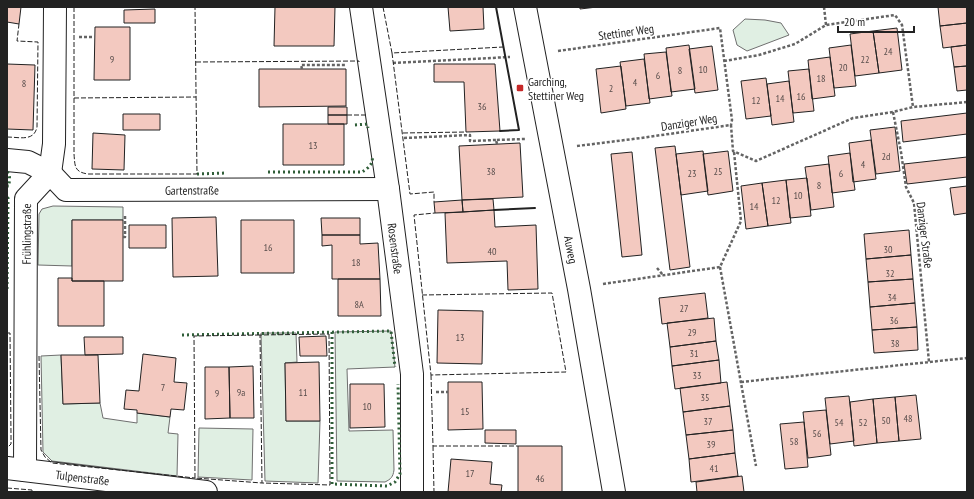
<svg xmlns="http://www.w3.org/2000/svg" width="974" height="499" viewBox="0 0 974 499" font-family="'PT Sans Narrow',sans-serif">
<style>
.green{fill:#e0efe3;stroke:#6f6f6f}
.building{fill:#f3c9c0;stroke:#222}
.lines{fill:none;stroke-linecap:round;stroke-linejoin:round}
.street-casing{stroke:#222;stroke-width:24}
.path{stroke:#646464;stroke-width:2.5;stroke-dasharray:3 2;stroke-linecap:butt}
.street{stroke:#fff;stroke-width:22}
.hedge{stroke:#2f5e38;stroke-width:3;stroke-dasharray:2 3;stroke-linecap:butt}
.fence{stroke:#222;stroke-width:1;stroke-dasharray:5 2;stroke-linecap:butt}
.wall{stroke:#222;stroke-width:2}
.poi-dot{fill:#c62828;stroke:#fff;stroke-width:1.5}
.labels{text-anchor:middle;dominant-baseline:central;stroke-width:3;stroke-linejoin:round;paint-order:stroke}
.number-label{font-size:10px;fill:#564c4a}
.street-label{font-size:12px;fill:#222;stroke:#fff}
.poi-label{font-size:12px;fill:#222;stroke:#fff;text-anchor:start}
</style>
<rect width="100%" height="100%" fill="#fff"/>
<path class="green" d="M745,19L765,20L781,23L789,35L747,51L737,45L733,30Z
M53,206L123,207V220H72V266L38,265L39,214L42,209Z
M391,331L395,367L347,369L349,431L393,430L394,470C393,477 391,479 385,482L337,481L335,332Z
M261,333H296L297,362L285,363L286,421H320L318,483L265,481Z
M61,355L63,404L100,403L103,418L137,423V413L170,417L168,433L178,434L177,476L52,461L43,452L41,356Z
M199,428L253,429L252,480L198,477Z"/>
<path class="building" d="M7,7H21L19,24L7,22Z
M275,7H335L334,46H274Z
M448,7H483L484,29L450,31Z
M580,7H597L580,9Z
M938,7H967V23L940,26Z
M155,9V23H124V10Z
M967,23V45L943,48L940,26Z
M95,27H130V80H94Z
M897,28L902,70L879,73L873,31Z
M873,31L879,73L855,76L850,34Z
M689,45L695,89L671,92L666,48Z
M851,45L856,86L834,88L829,48Z
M967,45V66L954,67L951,47Z
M712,46L718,90L695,93L689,49Z
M666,52L672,96L649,99L644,54Z
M830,57L835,96L812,99L808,60Z
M644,59L650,103L626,106L620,62Z
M7,64L35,65L33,130L7,129Z
M434,64H495L500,131L466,132L464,82H434Z
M621,66L626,109L601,113L596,69Z
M967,66V90L957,91L954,67Z
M259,69H346V106L259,107Z
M809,69L814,111L793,113L788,71Z
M766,78L771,116L746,119L741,81Z
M789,81L794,122L772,125L767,84Z
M328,107H347V115H328Z
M967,113V134L903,142L901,121Z
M123,114H160V130H123Z
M328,115H347V124H328Z
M283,124H344V165H283Z
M895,127L900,171L876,174L870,130Z
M93,133L125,135L124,170L92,169Z
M871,140L876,179L853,182L849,143Z
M520,143L523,197L462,200L459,146Z
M675,146L690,267L670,270L655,148Z
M703,151L708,191L681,195L676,154Z
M728,151L733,191L708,195L703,154Z
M632,152L642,255L622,257L611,154Z
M850,153L855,190L832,193L828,156Z
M967,157V177L907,184L904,164Z
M829,164L834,207L811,210L805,167Z
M807,178L811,216L790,218L786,180Z
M786,180L791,223L768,226L762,183Z
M762,183L768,226L746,229L741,186Z
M967,186V213L954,215L950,188Z
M493,199L494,210L463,212L462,200Z
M462,200L463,212L435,213L434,202Z
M494,210L495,227L536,225L538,289L508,290L507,261L447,263L445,213Z
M216,217L218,276L173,277L172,218Z
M321,218H360V235H322Z
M72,220H123V281H72Z
M241,220H294V273H241Z
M129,225H166V248H129Z
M909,230L911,255L866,259L864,234Z
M322,235H360V244L378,243L380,279H332V245L322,246Z
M911,255L913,279L868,282L866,259Z
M58,278H72V281H104V326H58Z
M338,279H380L381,316H338Z
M913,279L915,303L870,307L868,282Z
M705,293L708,318L662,324L659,298Z
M915,303L917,327L872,330L870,307Z
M438,310L483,311L482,364L437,363Z
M714,318L716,341L670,347L667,323Z
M917,327L918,350L874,353L872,330Z
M326,336L327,356H300L299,337Z
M84,337H123V354L85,355Z
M716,341L719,360L672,366L670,347Z
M143,354L176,358L174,382L187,383L184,410L171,409L170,417L137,413V410L124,409L126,390L139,391Z
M61,355H98L100,403L63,404Z
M719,360L721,383L675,389L672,366Z
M319,362L320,421H286L285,363Z
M253,366L254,418H230L229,367Z
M205,367H229L230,418L205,419Z
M448,382H482L483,429L448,430Z
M727,382L730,406L683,412L680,388Z
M350,384H384L385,427L350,428Z
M916,395L921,439L899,441L895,397Z
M849,396L854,441L830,444L825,398Z
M895,397L899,441L877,443L873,399Z
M873,399L877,443L854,446L850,402Z
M730,406L733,430L686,435L683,412Z
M826,410L831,455L808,458L803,412Z
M804,422L808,467L785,469L780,424Z
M485,430H516V444L485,443Z
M733,430L735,453L689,459L686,435Z
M518,446H562V492H518Z
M735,453L738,476L691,482L689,459Z
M451,459L492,462L490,484L502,485L501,492H448Z
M742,476L744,492H697L696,482Z"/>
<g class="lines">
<g class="street-casing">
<g id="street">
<path id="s1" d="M361,7L388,189L412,374V492"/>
<path id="s2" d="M525,7L579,289L614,492"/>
<path id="s3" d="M7,160L28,162L50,173L66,190L388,189"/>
<path id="s4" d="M7,468L206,492"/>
<path id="s5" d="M25,470L26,199L50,173L54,144L55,7"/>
</g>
</g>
<path class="path" d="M824,7L826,25
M79,37H95
M558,51L720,28L732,120L731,125
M724,61L759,55L795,44L826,25L895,15L902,25L913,107
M393,63L510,57
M302,69L301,65H345
M893,112L901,152L906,187L914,203L929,362
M404,138L470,135V141L496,140
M497,144L496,140L525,139
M577,146L641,138L731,125L733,151L756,161L853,118L893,112L913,107L967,102
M123,237H125V214
M720,267L756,466
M657,268L663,275
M603,284L720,267L741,221L734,152
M741,382L967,358
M436,392H448"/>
<use href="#street" class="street"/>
<path class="hedge" d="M355,125L367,124L368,128
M7,172C11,175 9,181 9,186H7
M268,172H362C367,169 374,164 372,157
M197,174L227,173
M7,198H8L7,292
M332,332V484L387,486L395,482L400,474L398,384
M182,335L391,331L395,367"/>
<path class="fence" d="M74,7V154C75,166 74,172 88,174H197L195,7
M74,7H195
M383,7L392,53L503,47
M392,53L410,194L434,192V202
M196,62L359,61V62
M74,98L196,97
M347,115H366
M403,133L466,132
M7,137C19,137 34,142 37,127L38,42L17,41L19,24
M422,295L552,293L566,372L431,375L414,215L435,213
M7,333H10L11,436V444L7,448
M329,334L330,485L262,483L260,335Z
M260,335L194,336L195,478L262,483
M39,356L41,450L45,457L52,463L195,478
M431,375L433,446H518
M433,446L434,492
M7,488L32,490V492"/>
<path class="wall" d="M496,7L519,130L500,131
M494,210L535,208"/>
</g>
<rect class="poi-dot" x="516" y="84" width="8" height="8" rx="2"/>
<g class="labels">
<g class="number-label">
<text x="888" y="51">24</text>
<text x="112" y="59">9</text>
<text x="865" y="59">22</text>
<text x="843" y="67">20</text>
<text x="703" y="69">10</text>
<text x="680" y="70">8</text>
<text x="658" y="75">6</text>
<text x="821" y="78">18</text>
<text x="635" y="82">4</text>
<text x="24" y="83">8</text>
<text x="611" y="88">2</text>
<text x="801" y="96">16</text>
<text x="780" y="98">14</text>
<text x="756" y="100">12</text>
<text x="482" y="106">36</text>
<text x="313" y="145">13</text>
<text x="886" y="156">2d</text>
<text x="863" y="164">4</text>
<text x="491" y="171">38</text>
<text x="718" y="171">25</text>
<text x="692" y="173">23</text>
<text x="841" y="173">6</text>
<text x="819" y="185">8</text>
<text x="798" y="195">10</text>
<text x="776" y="200">12</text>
<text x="754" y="206">14</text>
<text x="268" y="247">16</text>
<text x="888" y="249">30</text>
<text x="492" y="251">40</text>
<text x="356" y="262">18</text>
<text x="890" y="273">32</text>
<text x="892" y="297">34</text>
<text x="359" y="304">8A</text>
<text x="684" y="308">27</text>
<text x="894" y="320">36</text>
<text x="692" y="332">29</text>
<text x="460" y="337">13</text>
<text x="895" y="343">38</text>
<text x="694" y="353">31</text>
<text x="697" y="375">33</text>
<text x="163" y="387">7</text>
<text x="241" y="392">9a</text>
<text x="303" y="392">11</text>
<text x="217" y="393">9</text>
<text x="705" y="397">35</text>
<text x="367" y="406">10</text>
<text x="465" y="411">15</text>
<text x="908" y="418">48</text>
<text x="886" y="420">50</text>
<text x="708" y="421">37</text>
<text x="839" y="422">54</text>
<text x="863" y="422">52</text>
<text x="817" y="433">56</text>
<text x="794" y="441">58</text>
<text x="711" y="444">39</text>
<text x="714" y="468">41</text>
<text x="470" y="473">17</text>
<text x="540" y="478">46</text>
</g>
<g class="street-label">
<text transform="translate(626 32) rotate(-8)">Stettiner Weg</text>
<text transform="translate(689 122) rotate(-9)">Danziger Weg</text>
<text stroke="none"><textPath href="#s3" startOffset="195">Gartenstraße</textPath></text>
<text stroke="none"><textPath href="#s5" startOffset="236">Frühlingstraße</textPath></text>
<text transform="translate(925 235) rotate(83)">Danziger Straße</text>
<text stroke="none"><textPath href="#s1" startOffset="244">Rosenstraße</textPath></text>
<text stroke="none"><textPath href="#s2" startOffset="247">Auweg</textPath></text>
<text stroke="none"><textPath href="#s4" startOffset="76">Tulpenstraße</textPath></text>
</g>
<g class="poi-label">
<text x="528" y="81">Garching,<tspan x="528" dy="14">Stettiner Weg</tspan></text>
</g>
</g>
<rect width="974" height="499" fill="none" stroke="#222222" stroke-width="16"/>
<path d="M838 26v6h76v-6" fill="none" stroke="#222222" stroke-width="2"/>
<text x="844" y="26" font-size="12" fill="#222222" stroke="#ffffff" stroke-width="3" paint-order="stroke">20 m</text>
</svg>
